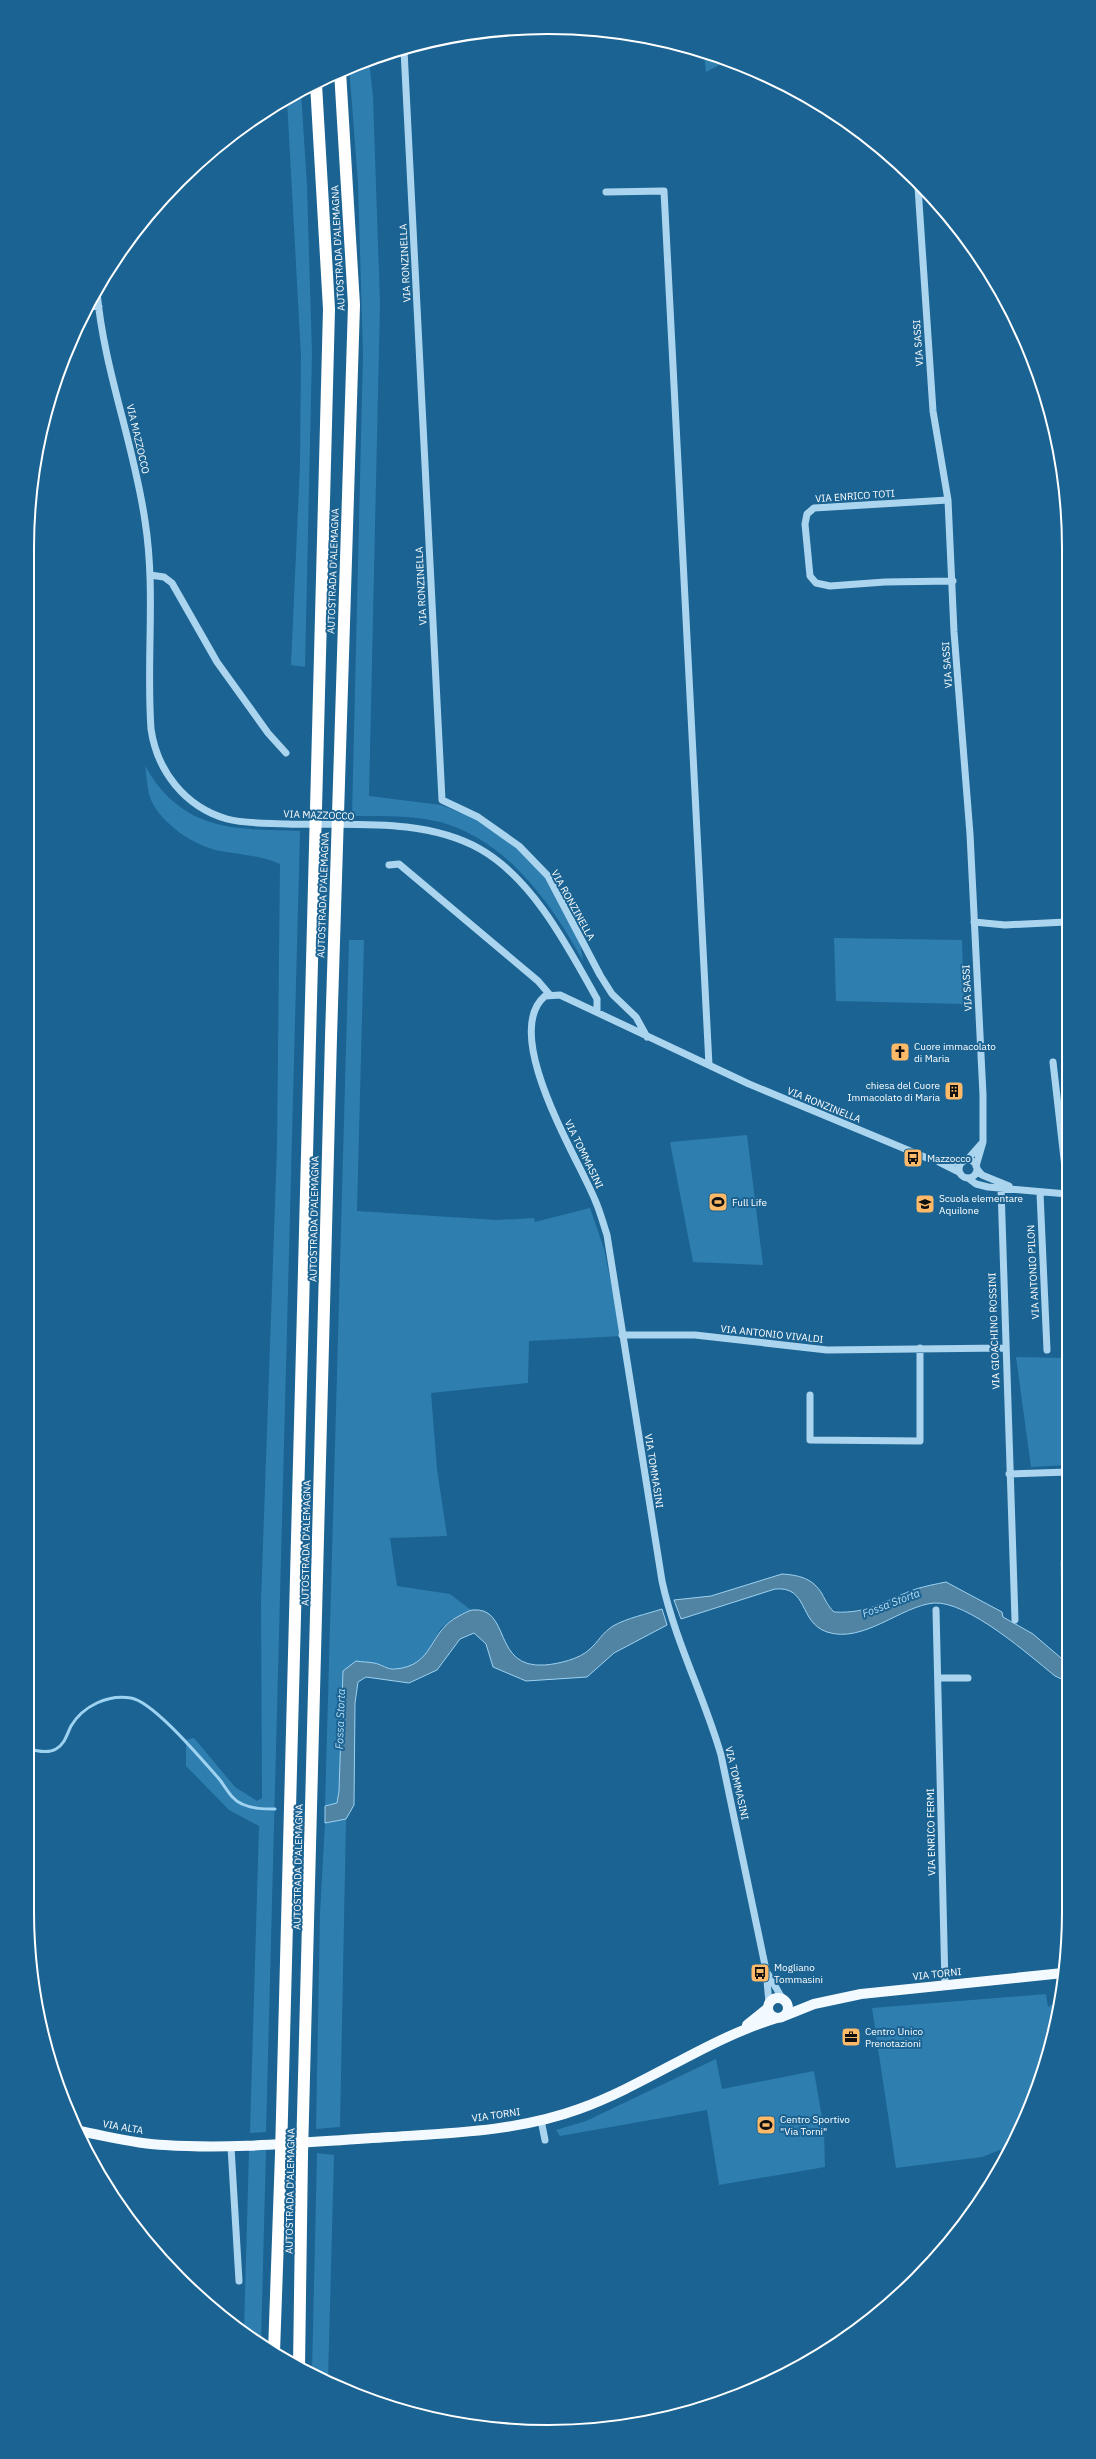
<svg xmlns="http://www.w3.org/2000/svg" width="1096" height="2459" viewBox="0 0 1096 2459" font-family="'IBM Plex Sans',sans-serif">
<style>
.green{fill:#2e7eb0}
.water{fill:#5183a3;stroke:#9ed2f1}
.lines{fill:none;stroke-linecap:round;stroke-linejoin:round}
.stream{stroke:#9ed2f1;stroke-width:3}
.minor{stroke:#abd5ef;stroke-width:7}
.major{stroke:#f3faff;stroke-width:10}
.highway{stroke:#fff;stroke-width:12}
.labels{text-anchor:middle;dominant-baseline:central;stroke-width:4;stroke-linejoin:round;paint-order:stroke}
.street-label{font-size:10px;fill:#fff;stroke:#1b6392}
.poi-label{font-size:10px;fill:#fff;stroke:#1b6392;text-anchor:start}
.water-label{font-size:11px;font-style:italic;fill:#b7def6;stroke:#1b6392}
.rim{fill:none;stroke:#fff;stroke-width:2}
</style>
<rect width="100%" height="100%" fill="#1b6392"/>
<path class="green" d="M704,54L727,61L706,72Z
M369,60L373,97L380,303L369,796L441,805L494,826L542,870L578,927L583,961C552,904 507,840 440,822C411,815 381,816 352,816L363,354L358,183L349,66Z
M301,92L307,186L312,354L305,667L291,665L300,465L301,356L287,100Z
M145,766C183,832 233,829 300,831L266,2132L250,2133L259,1826L229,1810L186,1766V1740L194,1738L235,1787L257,1801L262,1798L261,1601L277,1147L280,864C259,855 242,855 220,851C194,846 162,824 151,800C147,790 147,777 145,766Z
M834,938L962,940L964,1004L836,1001Z
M349,940H364L357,1211L497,1220L534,1218L535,1222L590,1208L604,1249L622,1336L529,1341L528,1383L431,1393L437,1469L447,1536L390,1538L397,1586L450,1594L471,1610L452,1619L441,1628L423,1659L412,1666L393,1669L374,1663L343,1671L339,1791L337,1803L325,1806Z
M747,1135L763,1265L693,1262L670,1142Z
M1016,1357L1067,1358L1068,1465L1031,1467Z
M1060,1561H1068V1591L1061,1590Z
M346,1819L340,2127L316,2129L320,1914L325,1823Z
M1046,1994L1048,2007L1054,2003L1060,2006L1059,2013L1029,2110L1010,2149L1000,2150L982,2157L896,2168L872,2008Z
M716,2059L722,2089L814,2071L824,2130L825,2167L719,2185L707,2110L560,2136L556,2130L586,2121Z
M266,2149L261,2343L244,2331L249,2150Z
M317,2153L334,2155L328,2380L312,2373Z"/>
<path class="water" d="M782,1574C798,1575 813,1578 822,1594C826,1601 828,1606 834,1612C870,1614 885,1600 916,1589C926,1586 936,1584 946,1582L1002,1612L1003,1617L1033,1634L1068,1664V1682L1055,1676C1029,1655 968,1601 934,1603C901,1606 863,1644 827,1632C798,1622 809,1586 775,1589L681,1619L674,1600L711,1596Z
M662,1609L667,1625L614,1653L587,1677L526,1681L493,1667L486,1644L474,1633L460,1639L437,1670L409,1683L366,1677L358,1682L355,1703L354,1805L346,1819L325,1823V1806L337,1803L339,1791L343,1671L356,1661C362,1662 369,1662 374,1663C381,1664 388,1670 395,1669C435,1666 428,1631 459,1616C463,1614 468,1611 472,1610C512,1606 491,1669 545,1665C558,1664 580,1659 590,1649C599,1641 601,1634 613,1626C627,1618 647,1614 662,1609Z"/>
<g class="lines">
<path class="stream" d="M27,1748C36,1751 48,1754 56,1749C65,1744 67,1734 71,1726C83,1706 108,1694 131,1698C154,1702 203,1761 220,1780C226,1788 232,1800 242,1804C253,1809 263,1809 275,1809"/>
<path class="minor" d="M404,50L442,800L478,817L519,846L548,876L600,975L612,994L636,1017L647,1037
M918,187L933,411L948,500L954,632L970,834L983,1095V1142L976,1166
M606,192L664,191L709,1065
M97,292C104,370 134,444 145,521C156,590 146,660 151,729C157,771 185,807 227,819C246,824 267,823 287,824C349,826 423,817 480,849C533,879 568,947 597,999V1012
M90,306L99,307
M948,500L814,508L807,514L805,524L810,576L816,583L830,586L885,582L953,581
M150,575L164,577L172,583L217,662L268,733L286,753
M389,865L399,864L538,981L550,995
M974,922L1005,925L1066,922
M1053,1062L1067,1185
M967,1160L981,1144
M959 1169a9 9 0 1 1 18 0a9 9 0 1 1-18 0Z
M939,1162L959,1172
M977,1169L982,1175L1009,1186
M968,1178L976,1184L988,1187L1067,1194
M1001,1188L1015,1620
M1040,1193L1047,1350
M622,1335H695L827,1350L1005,1348
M810,1395V1440L920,1441V1348
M1009,1474L1068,1472
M936,1610L945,1985
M938,1678H968
M768,1974L782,1998
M769,2003L766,1970L721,1755C704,1696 675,1641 662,1581L607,1235C603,1223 600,1211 595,1200C578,1158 500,1034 545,996L560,995L749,1084L927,1158L961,1163
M541,2120L545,2140
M231,2147L239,2281
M106,2184L107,2186"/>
<path class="major" d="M768 2008a10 10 0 1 1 20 0a10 10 0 1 1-20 0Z
M784,2016L814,2004L861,1994L1063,1973
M747,2025L768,2008
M79,2131C107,2136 136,2144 165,2145C239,2150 315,2141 390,2137C453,2133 519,2131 579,2109C648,2084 707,2039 777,2018"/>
<path class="highway" d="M274,2352L281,2154L329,309L316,84
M299,2367L302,2154L331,1037L354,305L340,71"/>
</g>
<defs>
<g id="church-square" transform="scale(1)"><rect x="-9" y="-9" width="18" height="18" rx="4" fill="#ffba69" stroke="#1b6392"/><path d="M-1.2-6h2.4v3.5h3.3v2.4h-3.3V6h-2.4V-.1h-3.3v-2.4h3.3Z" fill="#111"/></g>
<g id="building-square" transform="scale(1)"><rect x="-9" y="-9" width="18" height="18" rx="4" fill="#ffba69" stroke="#1b6392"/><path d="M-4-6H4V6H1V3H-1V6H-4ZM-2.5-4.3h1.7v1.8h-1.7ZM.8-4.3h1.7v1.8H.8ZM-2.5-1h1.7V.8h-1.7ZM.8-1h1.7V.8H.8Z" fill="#111"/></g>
<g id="bus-square" transform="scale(1)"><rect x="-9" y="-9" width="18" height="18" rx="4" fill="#ffba69" stroke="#1b6392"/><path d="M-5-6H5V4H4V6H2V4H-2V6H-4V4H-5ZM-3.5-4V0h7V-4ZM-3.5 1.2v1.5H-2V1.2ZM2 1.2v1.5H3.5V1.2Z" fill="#111"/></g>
<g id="stadium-square" transform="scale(1)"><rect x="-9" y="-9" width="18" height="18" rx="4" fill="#ffba69" stroke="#1b6392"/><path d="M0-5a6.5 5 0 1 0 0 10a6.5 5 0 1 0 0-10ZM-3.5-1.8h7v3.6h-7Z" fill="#111"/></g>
<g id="school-square" transform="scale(1)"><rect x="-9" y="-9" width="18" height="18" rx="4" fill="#ffba69" stroke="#1b6392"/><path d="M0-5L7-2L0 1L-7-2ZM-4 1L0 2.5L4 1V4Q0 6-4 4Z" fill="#111"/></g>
<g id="office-square" transform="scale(1)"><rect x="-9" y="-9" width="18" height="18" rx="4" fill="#ffba69" stroke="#1b6392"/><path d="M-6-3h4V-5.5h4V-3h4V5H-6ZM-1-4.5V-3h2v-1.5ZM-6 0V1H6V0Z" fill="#111"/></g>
</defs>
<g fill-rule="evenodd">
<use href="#church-square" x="900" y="1052"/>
<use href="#building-square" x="954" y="1091"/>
<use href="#bus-square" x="913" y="1158"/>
<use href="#stadium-square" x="718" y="1202"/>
<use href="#school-square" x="925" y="1204"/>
<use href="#bus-square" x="760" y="1973"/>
<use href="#office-square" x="851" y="2037"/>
<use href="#stadium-square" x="766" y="2125"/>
</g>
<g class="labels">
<g class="street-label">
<text transform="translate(338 248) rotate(-93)">AUTOSTRADA D'ALEMAGNA</text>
<text transform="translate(405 263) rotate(-93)">VIA RONZINELLA</text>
<text transform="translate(918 343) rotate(-94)">VIA SASSI</text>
<text transform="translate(138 439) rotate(77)">VIA MAZZOCCO</text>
<text transform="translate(855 496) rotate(-4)">VIA ENRICO TOTI</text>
<text transform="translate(333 571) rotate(-88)">AUTOSTRADA D'ALEMAGNA</text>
<text transform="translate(421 586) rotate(-93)">VIA RONZINELLA</text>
<text transform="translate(947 665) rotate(-94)">VIA SASSI</text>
<text transform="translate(319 815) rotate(2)">VIA MAZZOCCO</text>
<text transform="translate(323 895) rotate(-88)">AUTOSTRADA D'ALEMAGNA</text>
<text transform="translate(573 905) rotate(61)">VIA RONZINELLA</text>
<text transform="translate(967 988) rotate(-93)">VIA SASSI</text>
<text transform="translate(824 1105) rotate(22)">VIA RONZINELLA</text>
<text transform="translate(584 1154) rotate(64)">VIA TOMMASINI</text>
<text transform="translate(314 1219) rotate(-89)">AUTOSTRADA D'ALEMAGNA</text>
<text transform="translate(1033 1272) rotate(-93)">VIA ANTONIO PILON</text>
<text transform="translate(994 1331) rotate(-92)">VIA GIOACHINO ROSSINI</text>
<text transform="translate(772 1334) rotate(6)">VIA ANTONIO VIVALDI</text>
<text transform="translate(654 1471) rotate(81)">VIA TOMMASINI</text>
<text transform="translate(306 1543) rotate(-89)">AUTOSTRADA D'ALEMAGNA</text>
<text transform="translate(737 1783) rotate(77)">VIA TOMMASINI</text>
<text transform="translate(931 1832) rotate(-91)">VIA ENRICO FERMI</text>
<text transform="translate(298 1867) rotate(-89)">AUTOSTRADA D'ALEMAGNA</text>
<text transform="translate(937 1974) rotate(-6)">VIA TORNI</text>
<text transform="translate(496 2115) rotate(-8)">VIA TORNI</text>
<text transform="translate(123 2127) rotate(10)">VIA ALTA</text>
<text transform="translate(290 2191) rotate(-89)">AUTOSTRADA D'ALEMAGNA</text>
</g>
<g class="poi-label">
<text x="914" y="1046">Cuore immacolato<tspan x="914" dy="12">di Maria</tspan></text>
<text x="940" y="1085" text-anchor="end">chiesa del Cuore<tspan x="940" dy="12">Immacolato di Maria</tspan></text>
<text x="927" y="1158">Mazzocco</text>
<text x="939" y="1198">Scuola elementare<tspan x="939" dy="12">Aquilone</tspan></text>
<text x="732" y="1202">Full Life</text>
<text x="774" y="1967">Mogliano<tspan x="774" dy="12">Tommasini</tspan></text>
<text x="865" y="2031">Centro Unico<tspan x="865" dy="12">Prenotazioni</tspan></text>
<text x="780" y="2119">Centro Sportivo<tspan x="780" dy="12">"Via Torni"</tspan></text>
</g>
<g class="water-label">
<text transform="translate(891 1603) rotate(-21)">Fossa Storta</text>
<text transform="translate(340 1719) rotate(-88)">Fossa Storta</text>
</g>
</g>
<path d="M0 0H1096V2459H0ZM548 34H548A514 514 0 0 1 1062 548V1911A514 514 0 0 1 548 2425H548A514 514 0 0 1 34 1911V548A514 514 0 0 1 548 34Z" fill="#1b6392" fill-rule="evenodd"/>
<path class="rim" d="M548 34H548A514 514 0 0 1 1062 548V1911A514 514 0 0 1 548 2425H548A514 514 0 0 1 34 1911V548A514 514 0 0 1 548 34Z"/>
</svg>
